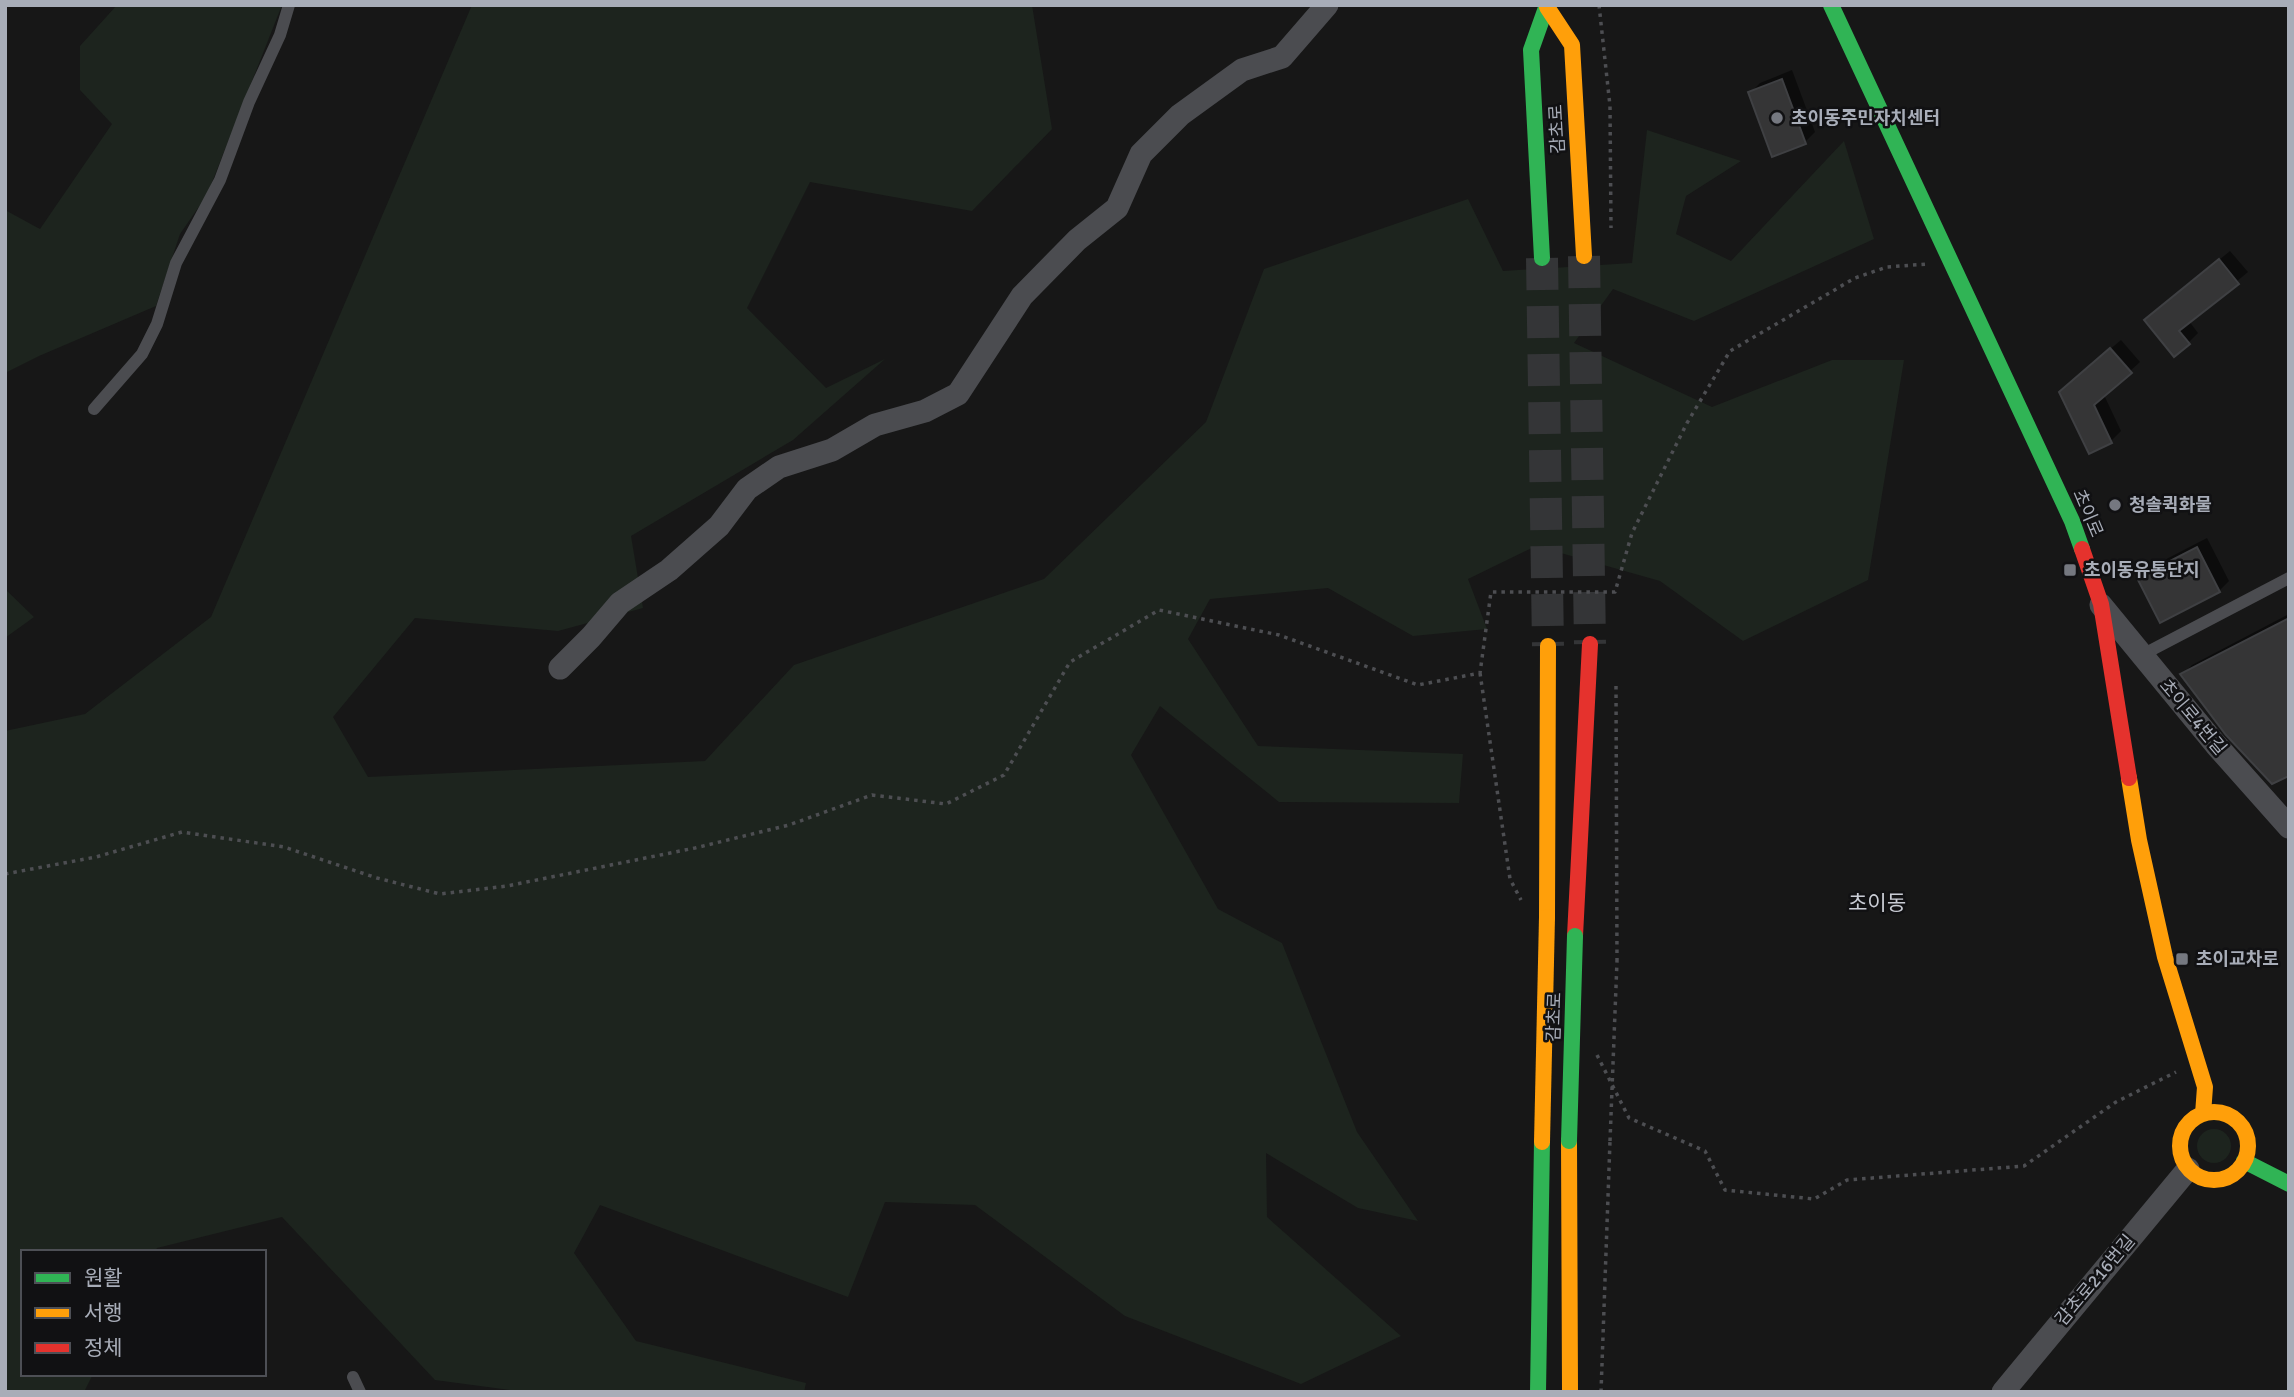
<svg xmlns="http://www.w3.org/2000/svg" width="2294" height="1397" viewBox="0 0 2294 1397" font-family="Signika,'Noto Sans KR',sans-serif">
<style>
.green{fill:#1d241e}
.shadow{fill:#0007}
.building{fill:#353536;stroke:#3f4043;stroke-width:2}
.lines{fill:none;stroke-linecap:round;stroke-linejoin:round}
.secondary-tunnel{stroke:#343537;stroke-width:32;stroke-dasharray:32 16;stroke-linecap:butt}
.path{stroke:#4d4e52;stroke-width:3.5;stroke-dasharray:3.5 5;stroke-linecap:butt}
.lane{stroke:#4b4c50;stroke-width:12}
.street{stroke:#4b4c50;stroke-width:23}
.fast{stroke:#30b455;stroke-width:16}
.slow{stroke:#ff9f0a;stroke-width:16}
.jam{stroke:#e5322d;stroke-width:16}
.path-bridge{stroke:#4d4e52;stroke-width:3.5;stroke-dasharray:3.5 5;stroke-linecap:butt}
.fast-bridge{stroke:#30b455;stroke-width:16}
.slow-bridge{stroke:#ff9f0a;stroke-width:16}
.poi-dot{fill:#757880;stroke:#111113;stroke-width:2.5}
.labels{text-anchor:middle;dominant-baseline:central;stroke-width:5;stroke-linejoin:round;paint-order:stroke}
.poi-label{font-size:18px;font-weight:bold;fill:#a8adb8;stroke:#111113;text-anchor:start}
.street-label{font-size:18px;fill:#a8adb8;stroke:#111113}
.quarter-label{font-size:21px;fill:#c9ccd4;stroke:#111113}
</style>
<rect width="100%" height="100%" fill="#171717"/>
<path class="green" d="M117,5H282L207,195L180,234L156,306L39,356L5,373V210L40,229L112,124L80,90V46Z
M472,5H1032L1052,129L972,211L810,182L747,308L826,388L885,359L793,440L631,536L643,608L558,631L415,618L333,717L368,777L705,761L794,665L1044,579L1206,422L1264,269L1468,199L1503,271L1632,263L1647,130L1741,161L1686,196L1676,234L1731,261L1844,141L1874,239L1694,321L1613,289L1574,343L1712,407L1832,360H1904L1868,580L1743,641L1660,581L1536,546L1468,579L1487,629L1413,636L1328,588L1210,599L1188,639L1258,746L1463,754L1459,803L1279,802L1160,706L1131,755L1218,909L1282,943L1357,1132L1418,1221L1358,1208L1266,1153L1267,1217L1401,1336L1301,1384L1125,1316L975,1205L885,1202L848,1297L600,1205L574,1253L636,1341L806,1383L804,1392H526L435,1380L282,1217L157,1248L155,1252H23V1374H93L84,1392H5V731L85,714L211,617Z
M5,589L34,617L5,638Z
M2197 1146a17 17 0 1 1 34 0a17 17 0 1 1-34 0Z"/>
<path class="shadow" d="M1792,70L1815,132L1805,142L1750,93L1760,83Z
M2230,251L2248,272L2189,321L2198,333L2188,343L2146,320Z
M2121,340L2140,362L2104,395L2121,431L2111,441L2090,452L2071,382Z
M2207,538L2229,581L2219,591L2139,578L2149,568Z
M2289,614V774L2182,675L2192,665Z"/>
<path class="building" d="M1782,79L1806,144L1772,157L1748,92Z
M2219,259L2239,284L2179,331L2190,344L2174,357L2144,320Z
M2110,348L2132,373L2094,405L2112,443L2089,454L2059,392Z
M2197,547L2220,592L2160,623L2137,578Z
M2289,618V776L2272,784L2226,735L2180,674Z"/>
<g class="lines">
<path class="secondary-tunnel" d="M1584,256L1590,644
M1542,258L1548,646"/>
<path class="path" d="M1599,5L1610,106L1611,228
M1480,673L1510,879L1521,900
M1616,686L1617,961
M5,874L96,857L182,832L284,847L377,878L440,894L507,886L695,848L789,825L872,795L946,804L1004,775L1070,662L1159,610L1279,635L1418,685L1480,673L1491,592H1615L1632,533L1687,423L1730,351L1855,278L1887,267L1927,264
M1597,1055L1629,1118L1705,1151L1725,1190L1814,1199L1847,1180L2024,1166L2116,1102L2176,1072
M1601,1392L1610,1141"/>
<path class="lane" d="M94,409L142,354L157,324L176,263L220,180L249,102L280,35L289,5
M2142,655L2289,578
M353,1377L360,1392"/>
<path class="street" d="M2101,605L2216,745L2289,827
M560,668L591,637L620,603L669,570L719,526L747,489L779,467L832,450L875,425L925,411L958,394L1022,296L1077,240L1117,208L1141,154L1180,115L1242,70L1282,57L1327,5
M2003,1392L2188,1169"/>
<path class="fast" d="M1831,5L2072,521L2082,549
M1542,258L1531,50L1547,5
M2244,1161L2289,1184
M1538,1392L1542,1142"/>
<path class="slow" d="M1547,7L1572,45L1584,256
M2129,778L2139,840L2165,957L2205,1087L2203,1114
M1547,917L1548,646
M2180 1146a34 34 0 1 1 68 0a34 34 0 1 1-68 0Z
M1569,1141L1570,1392"/>
<path class="jam" d="M2082,549L2101,604L2129,778
M1575,936L1590,644"/>
<path class="path-bridge" d="M1610,1141L1617,961"/>
<path class="fast-bridge" d="M1569,1141L1575,936"/>
<path class="slow-bridge" d="M1542,1142L1547,917"/>
</g>
<g class="poi-dot">
<circle cx="1777" cy="118" r="7"/>
<circle cx="2115" cy="505" r="7"/>
<rect x="2063" y="563" width="14" height="14" rx="3.5"/>
<rect x="2175" y="952" width="14" height="14" rx="3.5"/>
</g>
<g class="labels">
<g class="poi-label">
<text x="1791" y="118">초이동주민자치센터</text>
<text x="2129" y="505">청솔퀵화물</text>
<text x="2084" y="570">초이동유통단지</text>
<text x="2196" y="959">초이교차로</text>
</g>
<g class="street-label">
<text transform="translate(1557 129) rotate(-93)">감초로</text>
<text transform="translate(2088 513) rotate(67)">초이로</text>
<text transform="translate(2193 717) rotate(50)">초이로4번길</text>
<text transform="translate(1554 1017) rotate(-88)">감초로</text>
<text transform="translate(2095 1280) rotate(-50)">감초로216번길</text>
</g>
<g class="quarter-label">
<text x="1877" y="903">초이동</text>
</g>
</g>
<rect width="2294" height="1397" fill="none" stroke="#a8adb8" stroke-width="14"/>
<rect x="21" y="1250" width="245" height="126" fill="#111113" stroke="#4d4f55" stroke-width="2"/>
<rect x="35" y="1273" width="35" height="10" fill="#30b455" stroke="#4d4f55" stroke-width="2"/>
<text x="84" y="1285" font-size="21" fill="#a8adb8">원활</text>
<rect x="35" y="1308" width="35" height="10" fill="#ff9f0a" stroke="#4d4f55" stroke-width="2"/>
<text x="84" y="1320" font-size="21" fill="#a8adb8">서행</text>
<rect x="35" y="1343" width="35" height="10" fill="#e5322d" stroke="#4d4f55" stroke-width="2"/>
<text x="84" y="1355" font-size="21" fill="#a8adb8">정체</text>
</svg>
